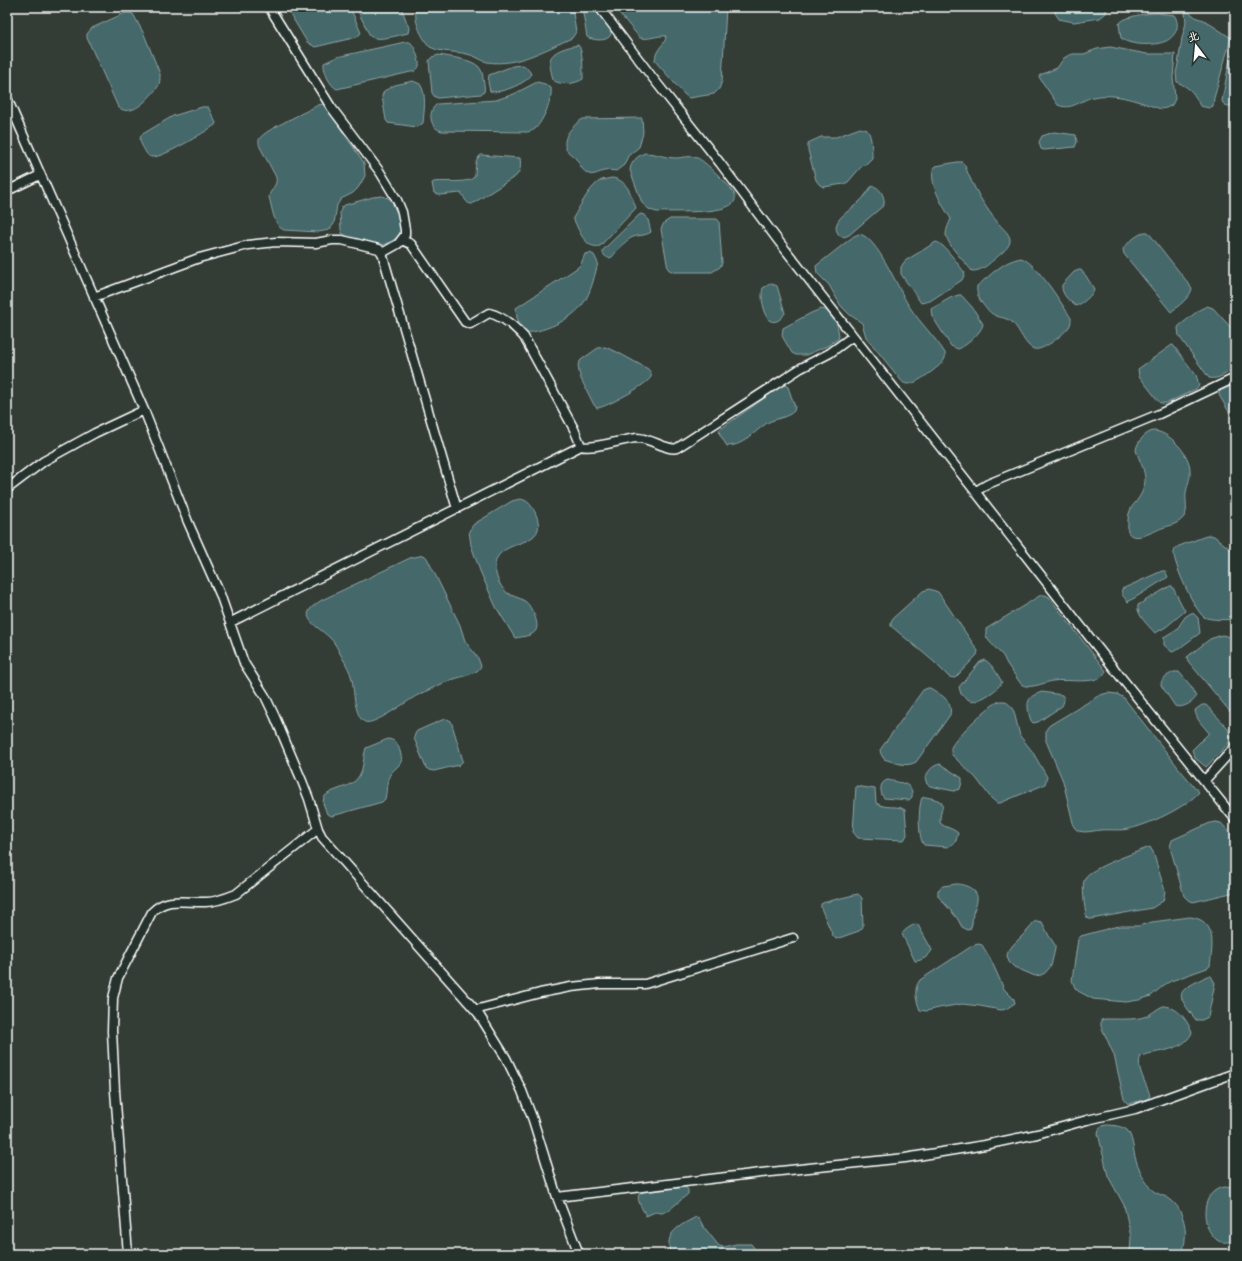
<svg xmlns="http://www.w3.org/2000/svg" width="1242" height="1261" viewBox="0 0 1242 1261" font-family="'Patrick Hand','LXGW WenKai TC',sans-serif">
<style>
.water{fill:#44676a;stroke:#8fa4a6}
.lines{fill:none;stroke-linecap:round;stroke-linejoin:round}
.minor-casing{stroke:#fff;stroke-width:11}
.minor{stroke:#26332d;stroke-width:8}
</style>
<rect width="100%" height="100%" fill="#343d35"/>
<filter id="ink" filterUnits="userSpaceOnUse"><feTurbulence type="fractalNoise" baseFrequency=".025" numOctaves="2"/><feDisplacementMap in="SourceGraphic" scale="8" xChannelSelector="R" yChannelSelector="G"/><feConvolveMatrix kernelMatrix="1 2 1 2 8 2 1 2 1" color-interpolation-filters="sRGB"/></filter>
<g filter="url(#ink)">
<path class="water" d="M286,7H350L361,33L357,37L315,47L307,42Z
M356,7H401L409,28L408,33C399,35 377,42 370,36Z
M417,7H572L576,32L572,38C546,49 517,67 487,62C480,60 474,55 467,54C455,51 442,53 430,47C422,38 412,19 417,7Z
M582,7H594C599,13 607,21 610,28C616,43 593,41 587,37Z
M614,7H726L722,81L719,89L714,94L689,98L684,94L655,61C655,48 666,45 666,36C657,35 649,40 640,38Z
M1055,7H1107L1106,13L1100,18L1074,22L1059,19L1055,13Z
M1185,12L1190,13L1197,18L1204,20L1231,38L1214,98L1213,106L1209,108L1200,106C1194,93 1192,89 1177,82L1176,73L1178,64L1182,38L1186,23Z
M125,13H129L133,14L144,34L160,74C160,77 160,81 159,84C158,88 154,91 152,94C144,103 130,117 118,107L87,38V34L92,28Z
M1158,13L1174,15C1181,25 1176,36 1166,41C1156,46 1129,46 1121,38L1119,24C1124,16 1148,13 1158,13Z
M405,42C408,42 409,41 411,43C415,46 420,62 419,66C418,69 417,69 415,71L337,89C330,86 323,71 324,63L337,57Z
M578,45C583,49 583,71 583,79C575,84 561,86 553,80C552,74 550,69 550,63C549,51 568,47 578,45Z
M1110,47L1147,54H1175L1173,78L1175,99L1172,105L1166,108L1161,109C1139,102 1117,92 1093,97C1080,100 1072,111 1058,105L1039,77L1040,75L1057,68L1064,58L1069,55L1073,54H1084L1097,49Z
M1233,54H1235V106C1230,106 1224,107 1222,101L1230,58Z
M439,55C449,57 472,59 479,67C482,71 483,75 483,79C484,84 485,88 484,92L481,94L438,98L435,97L432,93L429,61L432,57Z
M521,65L525,66L530,72L531,75C527,83 498,95 490,91L488,82L489,75L513,66Z
M413,81L420,84C427,94 424,111 423,123L417,127L388,123L386,120L382,96L384,91L395,85Z
M537,82L545,84L551,88C553,99 543,121 535,129C532,131 529,132 526,132L442,131C428,128 428,108 438,104L496,100L514,94Z
M324,104L364,163L365,176L358,188L353,193L341,199L337,205L334,224L329,230L318,232L284,230C274,227 272,207 269,197C270,189 278,186 276,177L260,147C259,144 258,141 260,138C265,130 308,111 318,105Z
M202,107H208L216,123L215,125C205,132 163,158 152,157C148,157 146,153 144,149C141,144 139,141 141,135L173,116Z
M642,118L643,133L639,147L628,156L624,165L616,171C612,170 608,170 604,171C599,172 594,176 589,174C583,172 580,165 577,160C574,156 568,153 566,149C561,137 574,124 583,119Z
M860,128C862,129 865,128 867,130C872,135 872,151 872,158L867,163L861,167L848,182L844,184L823,187L819,184L816,180L808,150V143L821,137H836Z
M1054,132L1076,135L1077,142L1075,147L1044,150L1041,149L1039,142L1042,136Z
M645,153C656,153 665,158 675,158C683,158 690,155 697,158C703,159 731,187 734,193C735,196 736,199 734,202C725,215 672,211 657,212L650,210L642,203L630,170C631,162 637,156 645,153Z
M481,155L520,158C521,165 521,171 516,176L472,204C465,204 465,197 461,193L439,195L434,193L432,183L434,182C442,180 473,185 475,175C476,167 474,160 481,155Z
M957,162H962L965,166C973,187 985,208 999,224C1003,229 1009,233 1010,239C1011,247 1001,253 996,258C988,264 983,271 972,271C965,262 948,246 946,235C946,229 949,224 951,219C943,206 930,186 933,170L936,166Z
M612,178C628,180 631,195 636,208L600,246C585,250 578,228 573,218C579,208 591,184 602,180C605,179 609,179 612,178Z
M873,186C881,188 885,197 884,205L849,235L844,237L840,236C827,222 850,211 859,202C864,198 867,192 871,187Z
M382,196L391,199L397,207L402,227L401,232L398,237L392,241L380,246L367,241L348,237L342,233L341,230L340,212L342,207L345,205L373,197Z
M641,214L644,215L648,220L651,232C645,236 639,235 633,237C624,241 618,250 612,257L609,258C605,257 602,254 603,250L639,215Z
M670,219H717L719,221L722,263L720,267L712,272H673L668,269L661,229L664,223Z
M1145,232H1148L1192,288C1191,297 1178,306 1171,312L1124,254L1123,249C1128,242 1137,235 1145,232Z
M859,234C877,236 899,291 909,306C920,323 935,337 945,353C945,356 946,357 944,360C941,366 915,385 908,384C904,384 902,382 900,379L866,337L862,323L850,315L841,306L829,285L817,273L816,266L854,236Z
M936,242C944,243 959,266 965,273L962,280L930,301L921,303L901,274V267L905,261Z
M590,253L594,255L598,263C595,274 592,288 586,299C576,318 547,331 525,333L517,318L516,308L577,268L581,264L585,254Z
M1021,258C1037,263 1061,303 1071,318C1071,322 1071,324 1069,327C1064,334 1042,352 1034,349C1025,346 1020,330 1013,323C1008,318 1002,318 996,316C986,311 975,297 977,286C991,275 1003,261 1021,258Z
M1079,270H1081L1086,276L1094,289C1092,296 1083,303 1076,306C1069,301 1061,294 1062,285L1074,272Z
M770,284L775,285L777,286L785,313C781,320 775,324 769,320C764,312 760,297 763,288Z
M959,295H961L972,307L983,324C982,332 965,347 958,349L951,346L932,316L931,309L952,297Z
M1207,306L1213,308L1235,332V367C1227,373 1219,380 1209,378L1179,336L1178,328L1179,326L1199,310Z
M821,309L826,310L837,323L839,336L838,339L827,346L806,355H796L792,353L782,336L783,328L811,313Z
M1172,345H1173L1196,375L1199,385L1196,389L1167,403H1160L1139,376L1138,369Z
M605,347L617,352L648,369C650,371 652,374 651,377C648,384 605,408 597,408L594,405L581,379L579,372L578,365L581,360L598,348Z
M783,385L787,386L788,387L795,407L794,411C788,417 779,418 771,421C756,428 746,446 727,446L720,435L719,430Z
M1231,386L1235,387V422L1219,395L1220,390Z
M1153,431C1169,431 1190,454 1190,470C1191,477 1187,486 1186,493C1185,500 1188,509 1185,515C1180,524 1171,525 1162,528C1154,531 1134,543 1128,532C1127,529 1128,526 1128,523C1128,519 1128,515 1130,511C1131,506 1136,503 1138,499C1142,494 1144,487 1145,482C1146,471 1139,460 1136,450C1137,442 1145,433 1153,431Z
M520,499C528,500 531,505 535,512C553,551 497,536 495,565C495,575 499,585 506,592C512,597 520,597 526,602C530,605 531,610 534,614C542,634 533,635 515,638L496,607L480,571L471,545L469,531L474,524L512,501Z
M1209,535L1214,536L1235,553V619C1229,620 1209,620 1204,617C1195,611 1173,563 1174,553C1174,549 1177,547 1179,546Z
M424,555L427,558L460,625L465,641L478,658L481,666C479,669 478,671 475,672C468,676 459,677 451,680C440,684 429,690 418,695C408,700 374,726 365,722C354,717 354,689 352,679C350,671 346,664 342,657C338,650 335,642 329,637C315,624 294,616 322,600L410,558Z
M1162,571H1165L1168,577L1128,602C1125,598 1120,594 1122,589Z
M1170,586H1172L1185,611L1166,627L1155,633C1149,626 1136,615 1138,605Z
M929,589L938,592L978,651L977,655L955,678L949,677L933,661L891,626V622L893,618L923,591Z
M1041,595H1045L1049,597L1106,671C1103,675 1102,678 1097,679C1083,683 1066,679 1052,681C1043,683 1029,690 1021,684L1007,664L1003,656L989,641L986,636V629Z
M1191,613L1194,614L1198,618L1200,633L1177,650L1172,652L1164,645V637L1177,629L1185,617Z
M1222,635L1235,638V713L1232,714L1188,661L1187,657L1210,639Z
M985,660C993,665 997,674 1002,682C997,691 983,699 972,702L961,694L959,687L980,662Z
M1174,672H1179L1190,685L1196,697C1193,703 1181,709 1175,706L1161,685C1161,678 1168,675 1174,672Z
M928,688H930C941,695 953,700 950,715L916,762C906,768 894,762 884,759L881,754L880,750L923,690Z
M1042,692L1062,695C1065,699 1064,702 1062,706L1038,722L1033,723C1030,720 1030,718 1029,714C1026,700 1029,696 1042,692Z
M1108,693L1117,694L1124,698L1181,771L1199,792C1187,807 1146,826 1128,829C1118,831 1109,829 1100,830C1091,831 1079,835 1074,827L1063,781L1046,741V732L1047,728L1050,725L1100,695Z
M1000,701H1005L1013,708L1020,736L1032,751L1047,777L1045,784L1041,786L1000,803H997L991,798L976,778L952,755C951,752 950,749 952,746C958,735 989,705 1000,701Z
M1202,705H1206L1227,727L1231,737L1229,743L1207,766L1206,767L1195,758L1192,750L1209,733C1203,725 1196,720 1195,710Z
M442,720L447,719L451,721L463,761L459,765L434,771L429,770L426,768L414,738L415,734L417,731Z
M388,739C399,740 400,751 402,760C400,766 395,768 391,773C386,780 387,791 385,799L382,802L332,816L327,814L323,803L324,797C332,788 353,788 359,776C364,768 363,757 366,748Z
M940,764L962,778V782L960,789L954,791L930,786L927,784L925,778C929,770 932,766 940,764Z
M888,780C899,783 914,782 912,797L909,800L884,798L882,795C880,789 880,782 888,780Z
M856,786L875,789L876,803C887,810 897,804 905,810L907,835L904,840L858,838L853,832Z
M926,797C952,802 939,806 940,823C945,828 953,828 958,833L956,841L948,847L924,845C918,839 918,807 922,798Z
M1215,822L1221,823L1235,838V892L1193,902L1187,899L1184,896L1170,847L1172,840L1210,823Z
M1150,847L1153,852L1165,891L1163,901L1152,908L1091,919H1089L1086,916C1085,907 1081,885 1085,878C1090,868 1137,852 1150,847Z
M956,884C965,884 979,890 977,900C977,905 974,909 973,913C972,919 973,924 970,929L968,930L962,927L957,918L938,896V890L943,886Z
M858,894L862,898L863,927L859,931L836,939L833,936L821,908V904L825,902Z
M1190,917C1218,920 1212,947 1210,966L1207,968L1171,981L1164,985L1151,996L1139,1000L1126,1002L1093,999L1078,991L1075,988L1072,980L1078,939L1081,936L1114,927L1121,926H1139L1152,922Z
M1036,921L1042,922L1049,936L1055,945V949L1051,966L1045,973L1041,975L1035,976L1014,967L1009,962L1007,956L1008,952L1013,945L1029,929L1033,923Z
M916,924L918,925L932,950C929,956 922,961 915,961L902,934C905,929 911,926 916,924Z
M978,944L982,945L990,958L1004,989L1014,999L1015,1003L1006,1009L1001,1010L980,1006L962,1004L939,1008L926,1011L920,1010C916,1000 913,989 920,980L972,946Z
M1207,976H1211L1215,983L1208,1017L1202,1020H1196C1174,991 1176,993 1207,976Z
M1163,1006C1178,1007 1187,1019 1192,1033C1182,1052 1159,1050 1141,1056C1135,1068 1147,1083 1150,1096L1147,1099L1128,1104L1124,1099L1114,1055L1101,1026V1020L1105,1019C1115,1019 1135,1020 1144,1017C1151,1015 1156,1009 1163,1006Z
M1106,1125C1112,1125 1122,1126 1127,1130C1133,1137 1133,1149 1135,1157C1138,1167 1142,1176 1148,1185C1152,1193 1161,1194 1168,1198C1181,1205 1187,1225 1185,1239C1185,1244 1183,1249 1182,1254H1130L1131,1237L1124,1205L1108,1176L1098,1133L1100,1127Z
M686,1187L688,1190V1194L669,1210L662,1213L655,1212L646,1216C643,1209 636,1201 639,1194L643,1192Z
M1224,1187L1235,1188V1242C1229,1241 1222,1244 1217,1240C1200,1227 1200,1191 1224,1187Z
M696,1217L699,1218L703,1226L719,1246L724,1247L736,1244H751L755,1249L757,1254H671C663,1232 680,1226 696,1217Z"/>
<g class="lines">
<g class="minor-casing">
<path id="minor" d="M269,7L331,107L380,172L397,200L402,212L405,230V235L398,244L382,253
M599,7L652,77L720,163L777,239L1120,676L1235,819
M7,98L144,410L188,522L220,594L244,663L265,696L275,717L302,781L309,799L318,829L322,837L478,1013L506,1058L522,1091L533,1120L557,1197L579,1254
M7,191L40,175
M402,240L411,244L465,322L470,324L489,313C502,316 515,327 524,337L574,429L581,446
M94,297L199,258L248,245L276,242L316,243L332,240H342L379,249L382,253L457,509
M7,489L44,461L95,433L144,410
M976,491L988,484L1159,414L1235,378
M231,622L581,446C592,450 623,439 637,438C651,438 667,451 677,448L801,368L830,353L853,336
M1205,780L1235,747
M475,1010L540,993L571,987L600,984H645L793,938
M557,1197L761,1173L905,1158L985,1145L1037,1134L1087,1120L1135,1109L1235,1073
M128,1254L115,1091L112,1031L113,998L118,978L152,912C167,896 186,903 206,902C216,902 226,898 236,894L318,829"/>
</g>
<use href="#minor" class="minor"/>
</g>
</g>
<rect width="1242" height="1261" fill="none" stroke="#26332d" stroke-width="24"/>
<rect x="12" y="12" width="1218" height="1237" fill="none" stroke="#fff" stroke-width="1.5" filter="url(#ink)"/>
<g transform="translate(1196 46) rotate(344)" stroke="#26332d" stroke-width="3" paint-order="stroke">
<path d="M0-3L7 15L0 10L-7 15Z" fill="#ffffff"/>
<text y="-6" font-size="11" font-weight="bold" text-anchor="middle" fill="#ffffff">北</text>
</g>
</svg>
